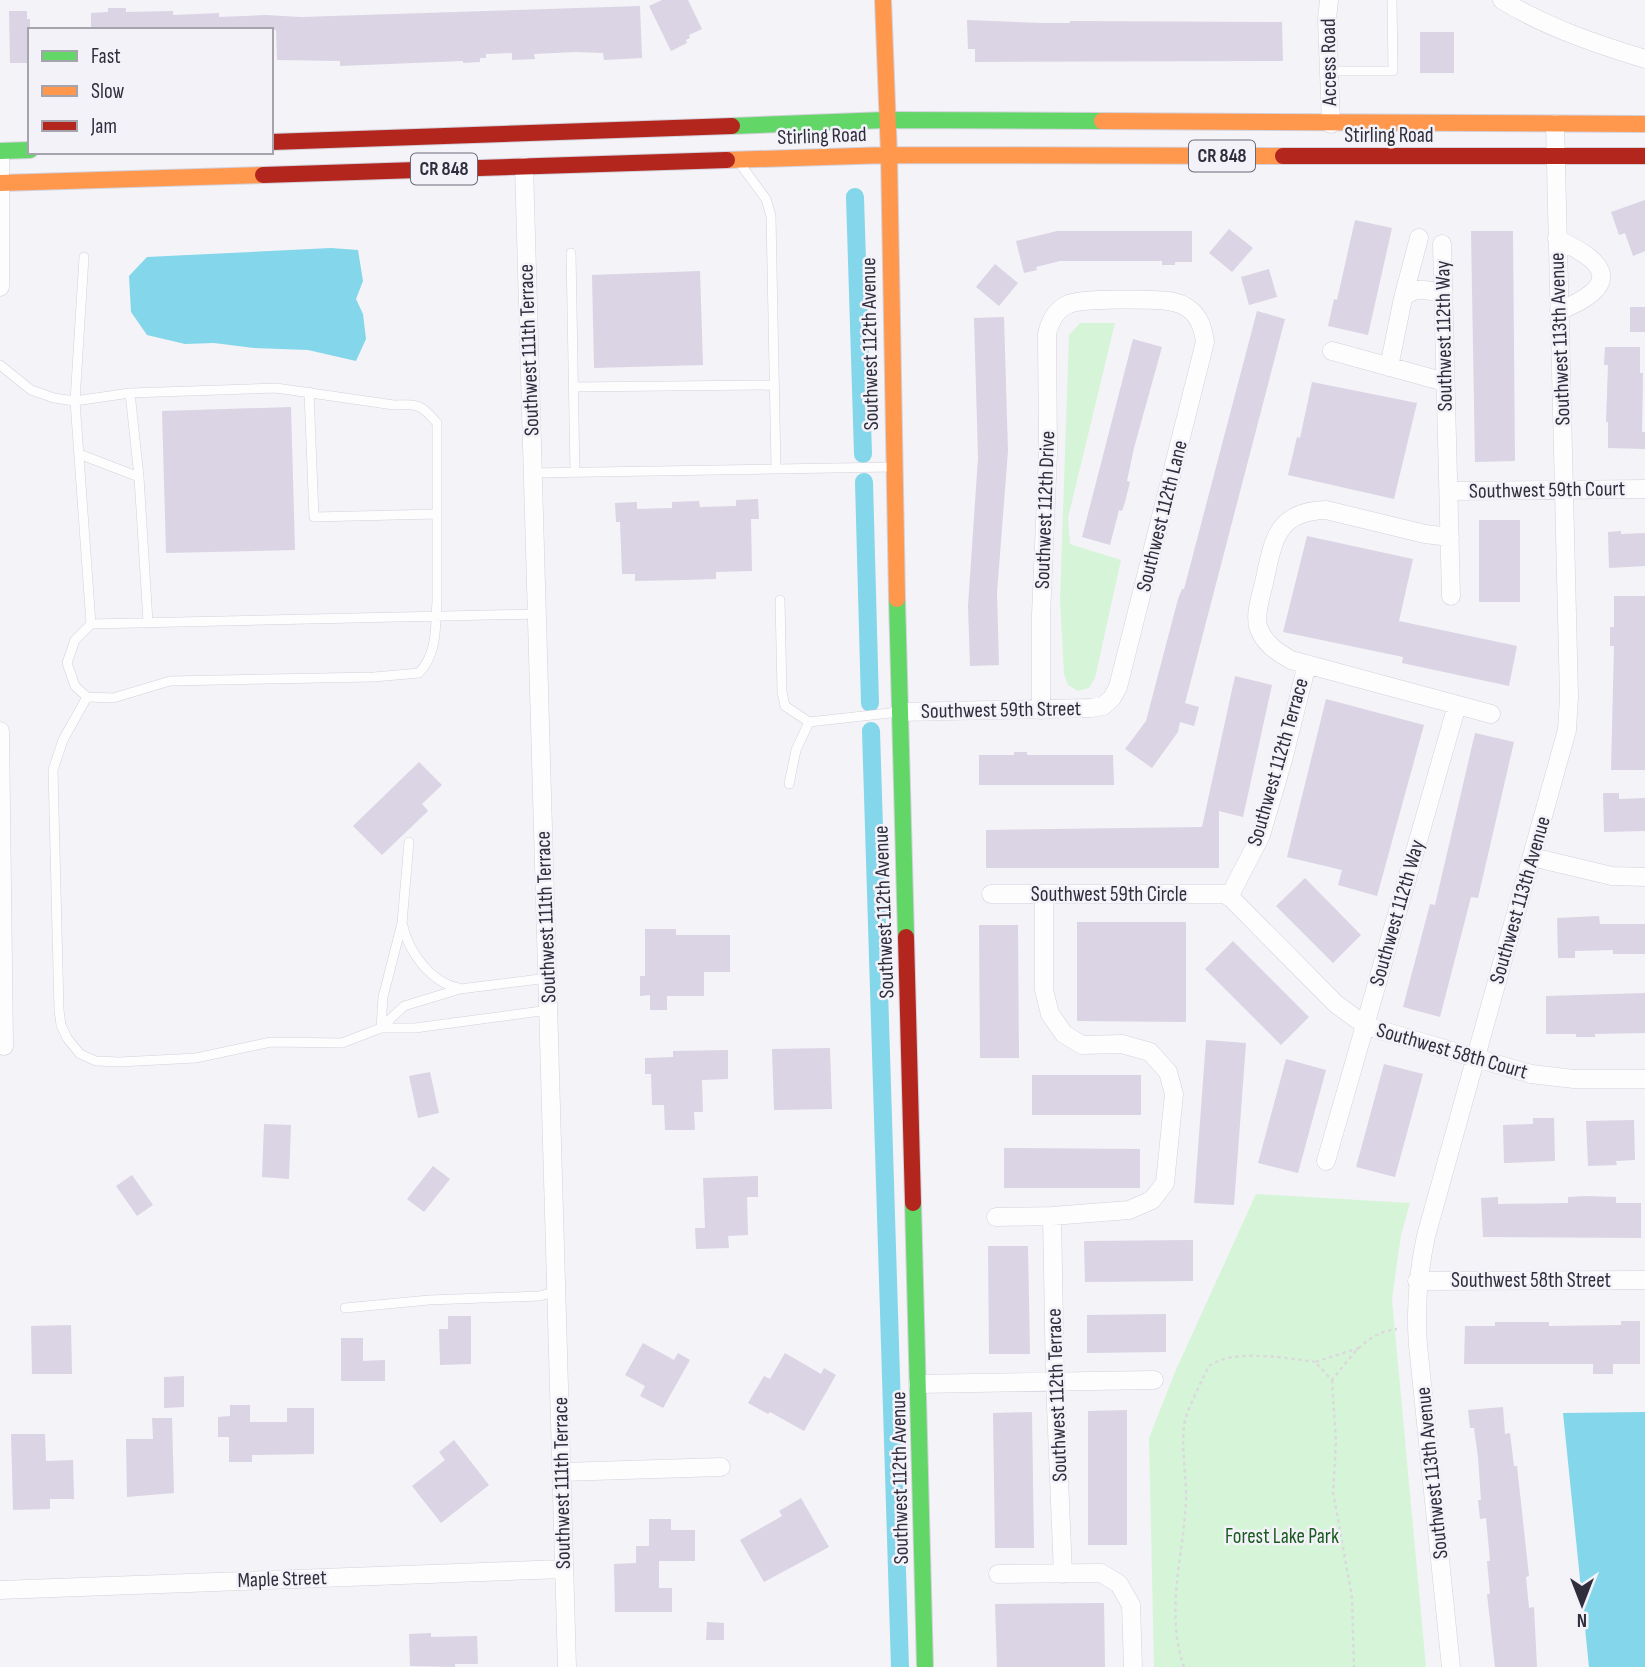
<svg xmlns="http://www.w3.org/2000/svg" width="1645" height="1667" viewBox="0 0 1645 1667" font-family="'Sofia Sans Condensed',sans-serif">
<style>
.green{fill:#d6f5d8}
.water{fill:#84d6ea}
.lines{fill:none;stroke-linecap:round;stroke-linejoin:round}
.canal{stroke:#84d6ea;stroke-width:18}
.building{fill:#dad4e4}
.lane-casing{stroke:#d3d1db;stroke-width:10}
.street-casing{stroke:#d3d1db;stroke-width:19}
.fast-casing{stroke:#d3d1db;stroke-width:18}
.slow-casing{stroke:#d3d1db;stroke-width:18}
.jam-casing{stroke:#d3d1db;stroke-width:18}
.path{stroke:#dadadd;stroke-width:2.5;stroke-dasharray:3.5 3.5;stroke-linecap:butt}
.lane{stroke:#fdfdfe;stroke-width:9}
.street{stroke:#fdfdfe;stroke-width:18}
.fast{stroke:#63d668;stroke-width:16}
.slow{stroke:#ff974d;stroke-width:16}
.jam{stroke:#b3261e;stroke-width:16}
.labels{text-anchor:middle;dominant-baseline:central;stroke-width:5;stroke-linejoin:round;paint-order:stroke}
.shield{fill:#f3f2f9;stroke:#6a6975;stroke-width:2}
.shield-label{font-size:19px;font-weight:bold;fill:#302e3c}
.street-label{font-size:21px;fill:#302e3c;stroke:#f3f2f9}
.park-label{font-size:21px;fill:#1a5b1f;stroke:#f3f2f9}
</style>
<rect width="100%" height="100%" fill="#f4f3f8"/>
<path class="green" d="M1080,323H1115L1068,518L1070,544L1121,560L1095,678L1089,688L1078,691L1068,685L1064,674L1060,600L1069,335Z
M1256,1194L1410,1203L1401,1235L1392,1299L1426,1667H1154L1149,1438L1175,1372Z"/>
<path class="water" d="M331,248L358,250L363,281L356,299L363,314L366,339L356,361L308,350L254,348L214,343L185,344L147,335L131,312L129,276L147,257Z
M1645,1412V1667H1589L1563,1413Z"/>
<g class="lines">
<path class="canal" d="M855,197L863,454
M864,482L870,703
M871,731L900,1667"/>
</g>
<path class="building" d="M662,0H688L702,29L689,35L690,38L686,40L687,43L671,51L649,6Z
M640,6L642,58L604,60L603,53L575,52L534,54L535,59L512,60V53L486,54V58H480V62L463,63V61L340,66V61L277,60L276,30H91V13L108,12V8H126V12L173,11V15L219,13V17L266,15L301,17Z
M9,11H27V19H30V63H10Z
M967,20L1041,23H1070V21L1282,22L1283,61L975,62V49H968Z
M1420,32H1454V73H1420Z
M1645,200V251L1633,256L1625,233L1619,235L1611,212Z
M1355,220L1392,228L1368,335L1328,326L1334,299L1337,300Z
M1229,229L1253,248L1232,272L1209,253Z
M1057,231H1192V262H1175V265H1162V261H1060L1036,267L1037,270L1024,273L1016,241Z
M1471,231H1513L1515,461L1475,462Z
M995,264L1018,283L999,306L976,287Z
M1269,269L1277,297L1249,305L1241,277Z
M700,271L703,365L594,368L592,275Z
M1630,307H1645V332H1630Z
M1257,311L1285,319L1185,703L1199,707L1194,726L1180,722L1178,732L1152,768L1125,749L1146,721L1178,599L1182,589H1184Z
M1004,317L1008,451L997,593L999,665L970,666L968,606L978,458L974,318Z
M1133,339L1162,347L1134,448L1127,481L1130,482L1125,502L1122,511L1119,510L1110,545L1082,537Z
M1605,347H1640V373H1643L1642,432H1645V449L1608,448V422H1606L1608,365H1604Z
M1312,382L1417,403L1394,499L1288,475L1297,437L1300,438Z
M291,407L295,550L166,553L162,411Z
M758,499L759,519H751L752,571L716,572V579L683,580L635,581V574H622L620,522H616L615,503L637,502V509L672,508V502L699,501L700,507L736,506V500Z
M1479,520H1520V602H1479Z
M1621,531V534L1645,533V566L1609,568L1608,532Z
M1307,536L1413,559L1399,621L1517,646L1509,686L1402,663L1403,657L1283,632Z
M1614,596H1645V770H1611L1614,646H1610V627H1614Z
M1235,676L1272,685L1243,817L1219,811V868H986V830L1202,827Z
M1326,699L1424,725L1377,896L1338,885L1342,870L1287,857Z
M1475,733L1514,742L1478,898L1471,897L1440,1017L1403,1007L1430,904L1435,905Z
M1014,752H1027V755H1113L1114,785H979V755H1014Z
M419,762L442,785L422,804L428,811L382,855L353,826Z
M1603,793H1619V799L1645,798V831L1604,832Z
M1305,878L1361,935L1333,963L1276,906Z
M1599,916L1600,924H1645V954H1613V950L1575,951V958H1558L1557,918Z
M1077,922H1186V1022L1077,1021Z
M979,925H1018L1019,1058H980Z
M645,929H676V935H730V972H704V996H667V1010H650V995L640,996V976H645Z
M1233,941L1309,1017L1281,1045L1205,969Z
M1645,993V1033L1595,1034V1037H1576V1034H1546V996Z
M1206,1040L1246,1043L1234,1205L1194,1203Z
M830,1048L832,1109L774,1110L772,1049Z
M728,1050V1079L702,1080L703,1112H694L695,1130H665L664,1105H652L651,1074H645V1058L673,1057V1051Z
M1286,1059L1326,1070L1298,1173L1258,1163Z
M1384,1064L1423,1074L1395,1177L1356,1167Z
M430,1072L439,1113L418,1118L409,1076Z
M1032,1075H1141V1115H1032Z
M1533,1118H1554L1555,1161L1504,1163L1503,1125L1533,1124Z
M1634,1120L1635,1160L1616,1161L1617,1165L1588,1166L1586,1121Z
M264,1124L291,1125L289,1179L262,1177Z
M1004,1148L1140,1149V1188H1004Z
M433,1166L450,1179L424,1212L407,1199Z
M132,1175L153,1205L137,1216L116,1186Z
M758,1176V1197H747L748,1235L728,1236L729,1248L696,1249L695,1228H705L703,1178Z
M1498,1197V1204L1568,1203V1197L1585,1196L1616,1197V1203H1641V1238L1483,1237L1481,1198Z
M1193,1240V1281L1085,1282L1084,1241Z
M988,1246H1028L1030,1354H989Z
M1166,1314V1352L1087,1353V1315Z
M448,1316H471V1364L440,1365L439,1329H448Z
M1621,1321H1640V1364H1613V1374H1593V1364H1464L1465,1326H1495V1322H1549V1326L1621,1325Z
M71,1325L72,1374H32L31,1326Z
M341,1338H363V1361L385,1360V1381H341Z
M643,1343L674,1360L678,1353L690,1360L663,1408L640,1396L645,1386L625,1375Z
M785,1353L821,1374L824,1368L836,1375L804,1431L770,1412L768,1414L748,1403L764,1376L770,1379Z
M184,1376V1407L164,1408V1377Z
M230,1405H250V1422H287V1408H314V1454L252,1455V1462H229V1437H218V1417L230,1416Z
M1503,1407L1505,1434L1510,1433L1514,1466H1517L1529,1576L1526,1577L1529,1608L1534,1607L1537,1667H1495L1487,1594H1490L1487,1561H1490L1486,1518L1480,1519L1478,1500H1481L1478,1457L1474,1428H1470L1468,1410Z
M1127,1410V1545H1088V1411Z
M1032,1412L1034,1548H995L993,1413Z
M152,1418H172L174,1493L127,1497L126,1439H153Z
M11,1434H45L46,1461L73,1460L74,1499H50V1509L13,1510Z
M454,1440L489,1485L441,1523L412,1486L445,1460L439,1452Z
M801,1498L829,1547L764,1582L740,1540L782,1516L779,1511Z
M649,1519H671V1530H695V1561H659V1588H672V1612H615L614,1564L636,1563V1546H649Z
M1104,1603L1105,1667H997L995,1604Z
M707,1622L724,1623V1640H706Z
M431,1633V1637L477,1636L478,1664H455V1667L410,1666L409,1634Z"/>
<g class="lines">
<g class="lane-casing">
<path id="lane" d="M1329,71H1393L1392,0
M741,165L766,199L771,216L776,469
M571,253L575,473
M84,257L75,401L91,624
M0,365L31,390L54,398L75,401L130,393L276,388L394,405C418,404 421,404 437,423V601C435,628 438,652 419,673L374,677L170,681L113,698L87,697L75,686L67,663L75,640L91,624L537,614
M573,387L775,385
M309,392L314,517L437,514
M130,393L139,477
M79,454L139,477L148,622
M533,473L891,467
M780,600L782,692L785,706L809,722L899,712
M87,697L63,740L53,770L59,1010L61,1025L67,1038L80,1054L96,1061L119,1062L196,1058L271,1042L342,1043L381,1028H415L549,1010
M789,784L796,750L809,722
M403,926C409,953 431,982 458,988
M381,1028L383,997L402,923L409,842
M381,1028L404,1006L460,989L548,978
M345,1308L429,1300L540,1296L556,1291"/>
</g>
<g class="street-casing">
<path id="street" d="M1329,0L1327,19L1331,124
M1502,0C1546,27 1596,44 1645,59
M0,159V287
M524,166L567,1667
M1557,239C1611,264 1620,286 1559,311
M1442,244L1451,596
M1403,298L1419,238
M1332,351L1445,382
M1389,367L1403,298C1416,285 1427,290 1443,294
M1449,491L1645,489
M1450,537L1425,534L1326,510C1276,511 1273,541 1264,583C1261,596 1255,612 1258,626C1263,643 1277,652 1291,660L1491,714
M899,712L1091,708L1103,706L1112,698L1118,687L1205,342C1203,329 1200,317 1189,309C1183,304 1175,302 1168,301C1152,299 1082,298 1069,304C1056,309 1050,321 1047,334L1048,453L1041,615V710
M0,731L4,1046
M1532,857L1612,876L1645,877
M991,894H1227L1336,1004L1366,1026L1531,1074L1574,1079H1645
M1229,897L1261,835L1283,760L1307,664
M1326,1161L1457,705
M1052,1216L1055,1381L1063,1574
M996,1217L1052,1216L1129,1210L1152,1200L1165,1183L1174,1094L1168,1072L1150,1052L1122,1044L1082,1045L1064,1034L1050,1014L1044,990V894
M1417,1281L1645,1280
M918,1384L1154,1380
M562,1472L721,1467
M998,1574L1101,1573L1119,1584L1131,1605L1133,1667
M0,1590L564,1569
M1451,1667L1418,1345C1415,1307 1418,1273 1426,1236L1567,730L1569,697L1555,124"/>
</g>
<g class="fast-casing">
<path id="fast" d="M732,126L886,120L1102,121
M0,151L30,150
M897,599L906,937
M913,1203L925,1667"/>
</g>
<g class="slow-casing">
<path id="slow" d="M883,0L889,155L897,599
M1102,121L1645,124
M727,160L889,155L1283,156
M0,183L263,175"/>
</g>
<g class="jam-casing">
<path id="jam" d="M271,142L732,126
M1283,156H1645
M263,175L727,160
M906,937L913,1203"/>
</g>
<path class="path" d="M1359,1348L1315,1362L1332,1380C1351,1357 1365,1333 1397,1329
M1332,1380L1336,1443L1333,1492L1352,1597L1354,1667
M1184,1667C1165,1612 1183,1558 1186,1502C1187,1477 1181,1451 1184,1426C1185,1412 1202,1382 1208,1367C1230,1348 1287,1358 1315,1362"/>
<use href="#lane" class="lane"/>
<use href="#street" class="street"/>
<use href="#fast" class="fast"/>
<use href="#slow" class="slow"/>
<use href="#jam" class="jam"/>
</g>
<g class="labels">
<g class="shield">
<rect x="1189" y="140.5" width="66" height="31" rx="5"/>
<rect x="411" y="153.5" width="66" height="31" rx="5"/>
</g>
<g class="shield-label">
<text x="1222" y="156">CR 848</text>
<text x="444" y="169">CR 848</text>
</g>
<g class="street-label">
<text transform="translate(1329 62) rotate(-91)">Access Road</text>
<text x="1389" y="135">Stirling Road</text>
<text transform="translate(822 136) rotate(-2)">Stirling Road</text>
<text transform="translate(1444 336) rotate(-91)">Southwest 112th Way</text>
<text transform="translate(1560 339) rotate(-92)">Southwest 113th Avenue</text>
<text transform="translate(870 344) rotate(-91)">Southwest 112th Avenue</text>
<text transform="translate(529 350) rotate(-92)">Southwest 111th Terrace</text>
<text transform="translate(1547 490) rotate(-1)">Southwest 59th Court</text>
<text transform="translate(1045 510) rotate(-88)">Southwest 112th Drive</text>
<text transform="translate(1162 516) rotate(-76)">Southwest 112th Lane</text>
<text transform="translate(1001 710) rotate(-1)">Southwest 59th Street</text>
<text transform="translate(1278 762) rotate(-74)">Southwest 112th Terrace</text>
<text x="1109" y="894">Southwest 59th Circle</text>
<text transform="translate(1520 900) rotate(-74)">Southwest 113th Avenue</text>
<text transform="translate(884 912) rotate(-92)">Southwest 112th Avenue</text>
<text transform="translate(1397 913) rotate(-74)">Southwest 112th Way</text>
<text transform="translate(546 917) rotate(-92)">Southwest 111th Terrace</text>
<text transform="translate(1452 1051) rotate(16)">Southwest 58th Court</text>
<text x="1531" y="1280">Southwest 58th Street</text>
<text transform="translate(1057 1395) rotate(-92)">Southwest 112th Terrace</text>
<text transform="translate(1432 1473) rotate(-96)">Southwest 113th Avenue</text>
<text transform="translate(900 1478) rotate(-91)">Southwest 112th Avenue</text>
<text transform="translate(562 1483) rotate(-91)">Southwest 111th Terrace</text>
<text transform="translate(282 1579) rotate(-2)">Maple Street</text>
</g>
<g class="park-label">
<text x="1282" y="1536">Forest Lake Park</text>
</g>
</g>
<rect x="28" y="28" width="245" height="126" fill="#f3f2f9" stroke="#a5a4ad" stroke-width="2"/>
<rect x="42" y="51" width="35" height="10" fill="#63d668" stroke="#a5a4ad" stroke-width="2"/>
<text x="91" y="63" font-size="21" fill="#302e3c">Fast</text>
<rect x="42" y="86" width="35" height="10" fill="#ff974d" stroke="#a5a4ad" stroke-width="2"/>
<text x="91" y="98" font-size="21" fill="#302e3c">Slow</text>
<rect x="42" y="121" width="35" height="10" fill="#b3261e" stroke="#a5a4ad" stroke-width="2"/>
<text x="91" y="133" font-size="21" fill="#302e3c">Jam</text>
<g transform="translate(1582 1604) rotate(180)" stroke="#f3f2f9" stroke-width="5" paint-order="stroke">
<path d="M0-5L12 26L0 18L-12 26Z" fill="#302e3c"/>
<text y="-10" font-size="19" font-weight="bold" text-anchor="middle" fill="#302e3c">N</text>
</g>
</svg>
